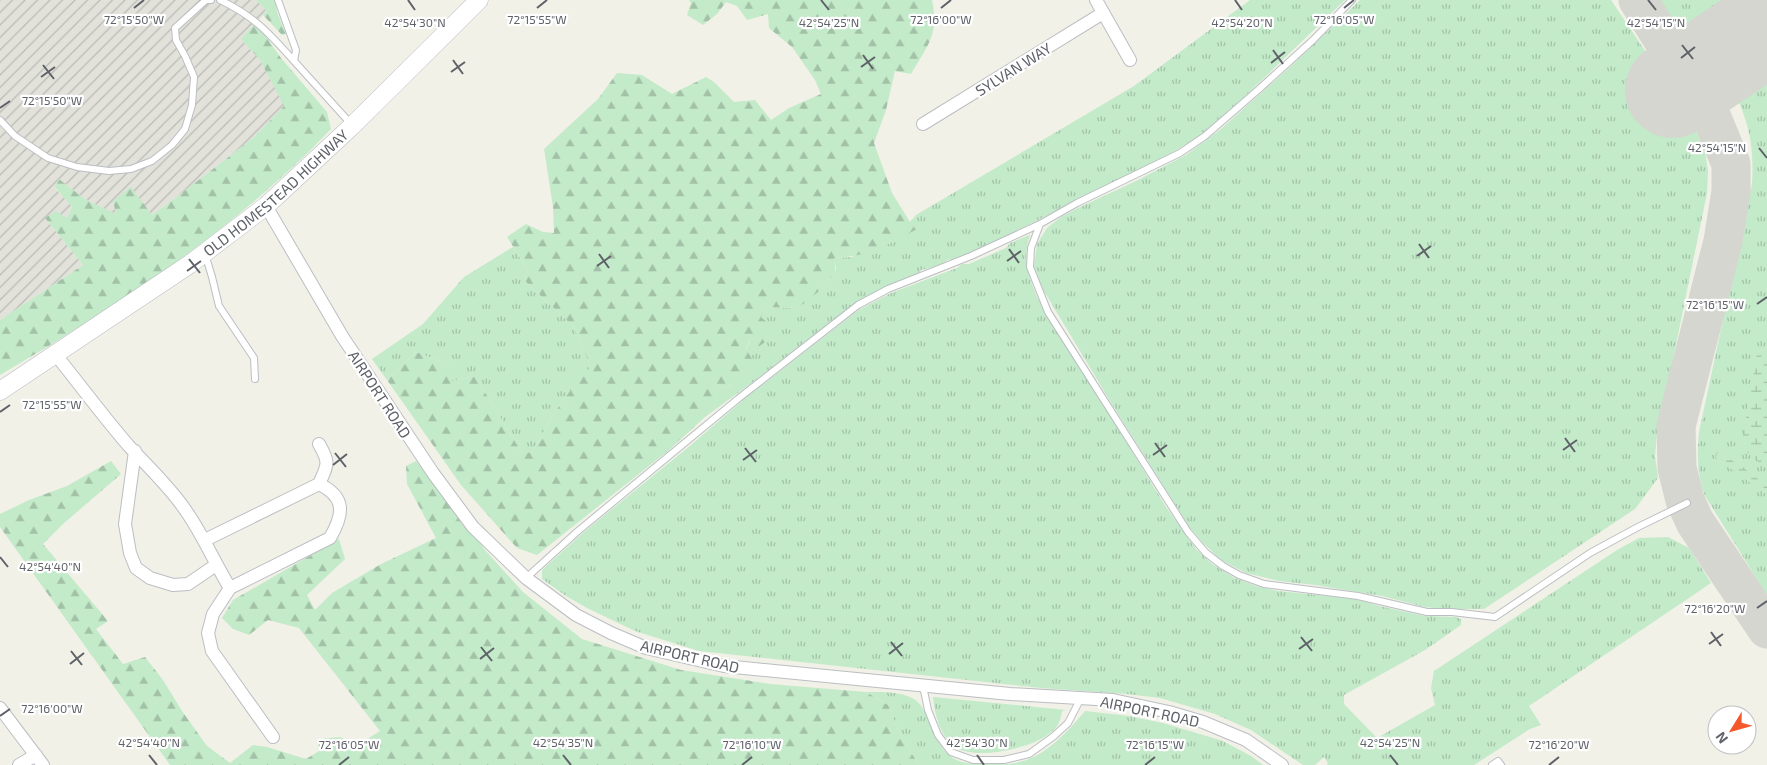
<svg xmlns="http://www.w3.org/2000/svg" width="1767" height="765" viewBox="0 0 1767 765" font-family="'Exo 2',sans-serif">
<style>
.industrial{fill:url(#industrial-furrows)}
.grass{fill:url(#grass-tufts)}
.forest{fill:url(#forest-firs)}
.wetland{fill:url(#wetland-marsh)}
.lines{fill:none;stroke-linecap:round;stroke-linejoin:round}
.taxiway{stroke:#d6d6d1;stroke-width:39}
.runway{stroke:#d6d6d1;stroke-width:96}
.lane-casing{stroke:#bbbec3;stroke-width:8}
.street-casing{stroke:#bbbec3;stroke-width:14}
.secondary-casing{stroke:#bcbec5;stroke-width:19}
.lane{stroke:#fff;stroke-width:6}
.street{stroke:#fff;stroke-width:12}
.secondary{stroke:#fff;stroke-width:18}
.ticks{fill:none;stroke:#5e6168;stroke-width:2}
.labels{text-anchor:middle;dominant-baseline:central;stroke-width:4.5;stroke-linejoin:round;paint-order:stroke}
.street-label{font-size:15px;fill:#5e6168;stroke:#fff}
.ticks-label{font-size:12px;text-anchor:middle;fill:#5e6168;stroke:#fff;stroke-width:4.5;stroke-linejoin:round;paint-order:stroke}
</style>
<defs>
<pattern id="industrial-furrows" width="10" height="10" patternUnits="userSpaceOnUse" patternTransform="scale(1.25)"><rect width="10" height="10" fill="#e2e2db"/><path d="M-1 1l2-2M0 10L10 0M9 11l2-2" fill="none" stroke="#babbb5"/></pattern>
<pattern id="grass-tufts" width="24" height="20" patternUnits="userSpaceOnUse" patternTransform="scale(1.25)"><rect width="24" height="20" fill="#c3eac9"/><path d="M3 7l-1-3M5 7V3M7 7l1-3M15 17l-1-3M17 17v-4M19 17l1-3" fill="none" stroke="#a2c1a7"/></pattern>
<pattern id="forest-firs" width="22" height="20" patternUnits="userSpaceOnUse" patternTransform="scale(1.25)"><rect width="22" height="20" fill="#c3eac9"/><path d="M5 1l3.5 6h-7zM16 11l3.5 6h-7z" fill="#a2c1a7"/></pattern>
<pattern id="wetland-marsh" width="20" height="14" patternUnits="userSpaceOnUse" patternTransform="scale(1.25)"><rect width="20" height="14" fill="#c3eac9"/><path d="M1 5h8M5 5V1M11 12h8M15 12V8" fill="none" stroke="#a2c1a7"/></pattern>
</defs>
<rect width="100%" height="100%" fill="#f1f1e7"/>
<path class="industrial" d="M0,0H256L267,11L241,39L260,60L285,106L253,138L178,196L152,215L145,207L117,215L86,200L59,179L55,188L72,206L67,218H45L83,265L0,320Z"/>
<path class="grass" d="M1250,0H1345L1243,98L1199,136L1173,152L974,252L954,264L949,259L941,265L921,270L918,275L856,302L761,376L705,417L716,403L715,389L730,386L765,307L798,308L821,284L836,274V267L833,258L852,257L916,229V215L1134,86Z
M1360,0H1611L1680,103L1697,133L1705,152L1708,171L1707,193L1670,374L1658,421L1655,456L1658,478L1635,509L1484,609H1444L1425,607L1382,596L1315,585L1279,581L1246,573L1221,560L1203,543L1190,528L1110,401L1041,286L1034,266L1037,244L1047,228L1061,217L1078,208L1136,181L1186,155L1221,129L1289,68Z
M1657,0H1750L1690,39Z
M1767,68V595L1705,496C1697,474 1697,455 1699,432L1752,184C1754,148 1750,126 1735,93C1740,81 1756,75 1767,68Z
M1030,235C1022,259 1028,275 1037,297L1166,507L1196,549L1212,564L1233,577L1256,586L1278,591L1357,599L1379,606L1425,616L1456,617L1461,619V625L1425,650L1344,695V704L1377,738L1435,705L1431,688L1434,671L1617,550L1639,538L1668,537L1689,548L1711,583L1529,706L1541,725L1530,729L1474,765H1327L1328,763L1324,757L1315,765H1303L1251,730L1215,714L1160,698L1127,694L1041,688L699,651L635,631L587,608L566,596L542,579V570L585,531L691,445L749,395L860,309L891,293L957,268L962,264H969L1006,248L1010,243Z
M513,247L527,269L525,281L574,327L591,368L570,391L555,412L532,452L522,453L475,376L452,381V366L416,352L387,380L372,359L423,324L464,277Z
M866,692C882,692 898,691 912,698C930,706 932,742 949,755C959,764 972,764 985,764C998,764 1011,765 1023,761C1047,755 1070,729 1085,711L1129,716L1163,723L1223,741L1251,756L1263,765H919L900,735L888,705Z
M933,697L1066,710L1062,711C1061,716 1060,722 1057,726C1043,747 979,761 957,748C940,737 935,716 933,697Z"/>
<path class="forest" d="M256,0H275L277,12L286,34L282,35L263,15L267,11Z
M689,0H932C939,35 928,45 911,74L895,71L886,110L874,143L892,193L910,222L916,215L917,229C885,246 870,256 834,258L836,274L821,284L818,292L798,308L765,307L761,317L769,324L771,342H765L758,347L750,340L746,349L752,359C744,381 737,385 715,389L716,403L705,417L669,450L537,555L517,548L461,485L387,380L416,352L452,366V381L475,376L522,453L532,452L555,412L570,391L569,377L591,368L574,327L525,281L527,269L507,237L526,224L543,232L554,233L553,207L544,149L598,99L617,73L642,75L672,94L706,77L714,82L734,102L755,100L771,120L789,108L821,94L815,80L792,47L769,28L768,14L747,20L737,6L726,2L717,14L703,25L687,15L691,3Z
M254,25L264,34L281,58L327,112L331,129C236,229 119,305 0,375V320L83,265L45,218L56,211L67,218L72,207L55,187L59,179L86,200L116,214L113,201L131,187L152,215L178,196L253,138L284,106L260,60L241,39Z
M111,461L121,474L63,524L43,544L108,621L96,629L123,664L145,657L163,680L182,711L207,746L230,763L253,745L267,747L306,759L319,751L318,739L340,737L358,745L380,731L299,628L268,620L249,635L233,629L222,618L233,600L339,539L345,559L307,595L315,610L332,593L381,564L436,538L407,484L406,466L416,461L433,480L485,550L523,592L582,639L681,670L770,684L866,692L888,705L900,735L919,765H170L0,527V514L29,500L67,486Z"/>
<path class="wetland" d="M1767,350V467C1751,458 1745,454 1743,436L1757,355L1761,351Z
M1717,452L1743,467L1752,475L1767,485V495L1716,458Z"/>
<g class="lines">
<path class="taxiway" d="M1638,0L1688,80L1707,106L1731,164V191L1723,241L1676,426L1677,468L1685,500L1695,522L1767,629"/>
<path class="runway" d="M1673,90L1767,27"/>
<g class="lane-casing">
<path id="lane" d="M220,0C254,16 269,33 294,61
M278,0L296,50L294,61L352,125
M0,120L15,136L48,158L77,167L109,171L131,169L152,161L172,145L185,129L192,105L194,77L185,56L176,40L175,28L206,0H211
M1040,224L1031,248L1030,267L1048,312L1188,532L1206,553L1223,566L1239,575L1264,584L1358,596L1427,612H1452L1495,617L1590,553L1638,527L1687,503
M205,254L212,277L219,306L254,358L255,379
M526,578L578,531L739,398L858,305L888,289L971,256L1040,224L1077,203L1180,153L1205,136L1258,90L1313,40L1352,0
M923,686L928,710L938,735L951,752L973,760H1004L1029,754L1054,736L1068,723L1081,698
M1492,765L1498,761L1501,765"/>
</g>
<g class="street-casing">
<path id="street" d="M1096,0L1130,60
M923,124L1103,13
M266,206L342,336L433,473L473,527L526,578L576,615L611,633L646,648L724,666L1010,694L1113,700L1169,712L1203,722L1246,740L1282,765
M56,355C80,385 103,416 128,445C148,467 170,487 186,511C203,535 214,562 230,588L213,614L208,633L212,651L273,737
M135,451L125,524L130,553L136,568L150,578L173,585L188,584L216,565
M319,484C328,464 330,463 319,444
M205,540L319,484
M230,588L330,538C344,514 346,497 319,484
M0,708L43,765
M19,765L36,755"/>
</g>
<g class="secondary-casing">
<g id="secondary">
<path id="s1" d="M0,391L190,264L266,206L352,126L479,0"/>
</g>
</g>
<use href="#lane" class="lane"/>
<use href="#street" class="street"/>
<use href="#secondary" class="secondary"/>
</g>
<path class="ticks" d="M408,0L415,10M821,0L829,10M1235,0L1242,10M1648,0L1656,10M134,8L144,0M537,8L547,0M941,8L951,0M1344,8L1354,0M1682,45L1693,59M1273,50L1283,64M863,55L873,69M1681,58L1695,47M453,60L463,74M1271,63L1285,52M43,65L54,79M861,67L875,57M451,72L465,62M41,77L55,67M0,108L10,101M1759,148L1767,158M1419,244L1429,258M1009,249L1019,263M599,254L609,268M1417,256L1431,246M189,259L200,273M1007,261L1021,251M597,266L611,256M187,271L201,261M1757,304L1767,297M0,412L10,405M1565,438L1575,452M1155,443L1165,457M745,448L756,462M1563,450L1577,440M335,453L346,467M1153,455L1167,445M743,460L757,450M333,465L347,454M0,557L8,567M1757,608L1767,601M1711,632L1721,646M1301,637L1312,651M891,642L902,656M1709,644L1723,634M481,647L492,661M1299,649L1313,639M71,651L82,665M889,654L903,643M480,659L494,648M70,664L84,653M0,716L10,709M149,755L157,765M563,755L571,765M977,755L984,765M1390,755L1398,765M339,765L349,757M742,765L752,757M1145,765L1155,757M1549,765L1559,757"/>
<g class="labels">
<g class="street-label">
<text transform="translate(1013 69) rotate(-32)">SYLVAN WAY</text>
<text stroke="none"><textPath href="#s1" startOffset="340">OLD HOMESTEAD HIGHWAY</textPath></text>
<text transform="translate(380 394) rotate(57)">AIRPORT ROAD</text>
<text transform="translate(690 656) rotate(13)">AIRPORT ROAD</text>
<text transform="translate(1150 711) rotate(12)">AIRPORT ROAD</text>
</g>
</g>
<g class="ticks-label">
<text x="537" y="24">72°15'55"W</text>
<text x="1344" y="24">72°16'05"W</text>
<text x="134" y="24">72°15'50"W</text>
<text x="941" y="24">72°16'00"W</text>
<text x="1656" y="27">42°54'15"N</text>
<text x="415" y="27">42°54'30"N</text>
<text x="829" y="27">42°54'25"N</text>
<text x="1242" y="27">42°54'20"N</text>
<text x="52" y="105">72°15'50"W</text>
<text x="1717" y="152">42°54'15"N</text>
<text x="1715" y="309">72°16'15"W</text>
<text x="52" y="409">72°15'55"W</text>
<text x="50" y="571">42°54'40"N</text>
<text x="1715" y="613">72°16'20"W</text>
<text x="52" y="713">72°16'00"W</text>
<text x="149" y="747">42°54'40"N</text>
<text x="563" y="747">42°54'35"N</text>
<text x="977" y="747">42°54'30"N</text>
<text x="1390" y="747">42°54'25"N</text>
<text x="349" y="749">72°16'05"W</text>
<text x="752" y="749">72°16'10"W</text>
<text x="1155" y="749">72°16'15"W</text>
<text x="1559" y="749">72°16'20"W</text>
</g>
<g transform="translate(1732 730) rotate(233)"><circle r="24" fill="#ffffff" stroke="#bfc0c3"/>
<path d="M0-4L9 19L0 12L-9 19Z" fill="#f4582b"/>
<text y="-8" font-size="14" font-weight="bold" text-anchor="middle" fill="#5e6168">N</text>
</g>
</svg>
